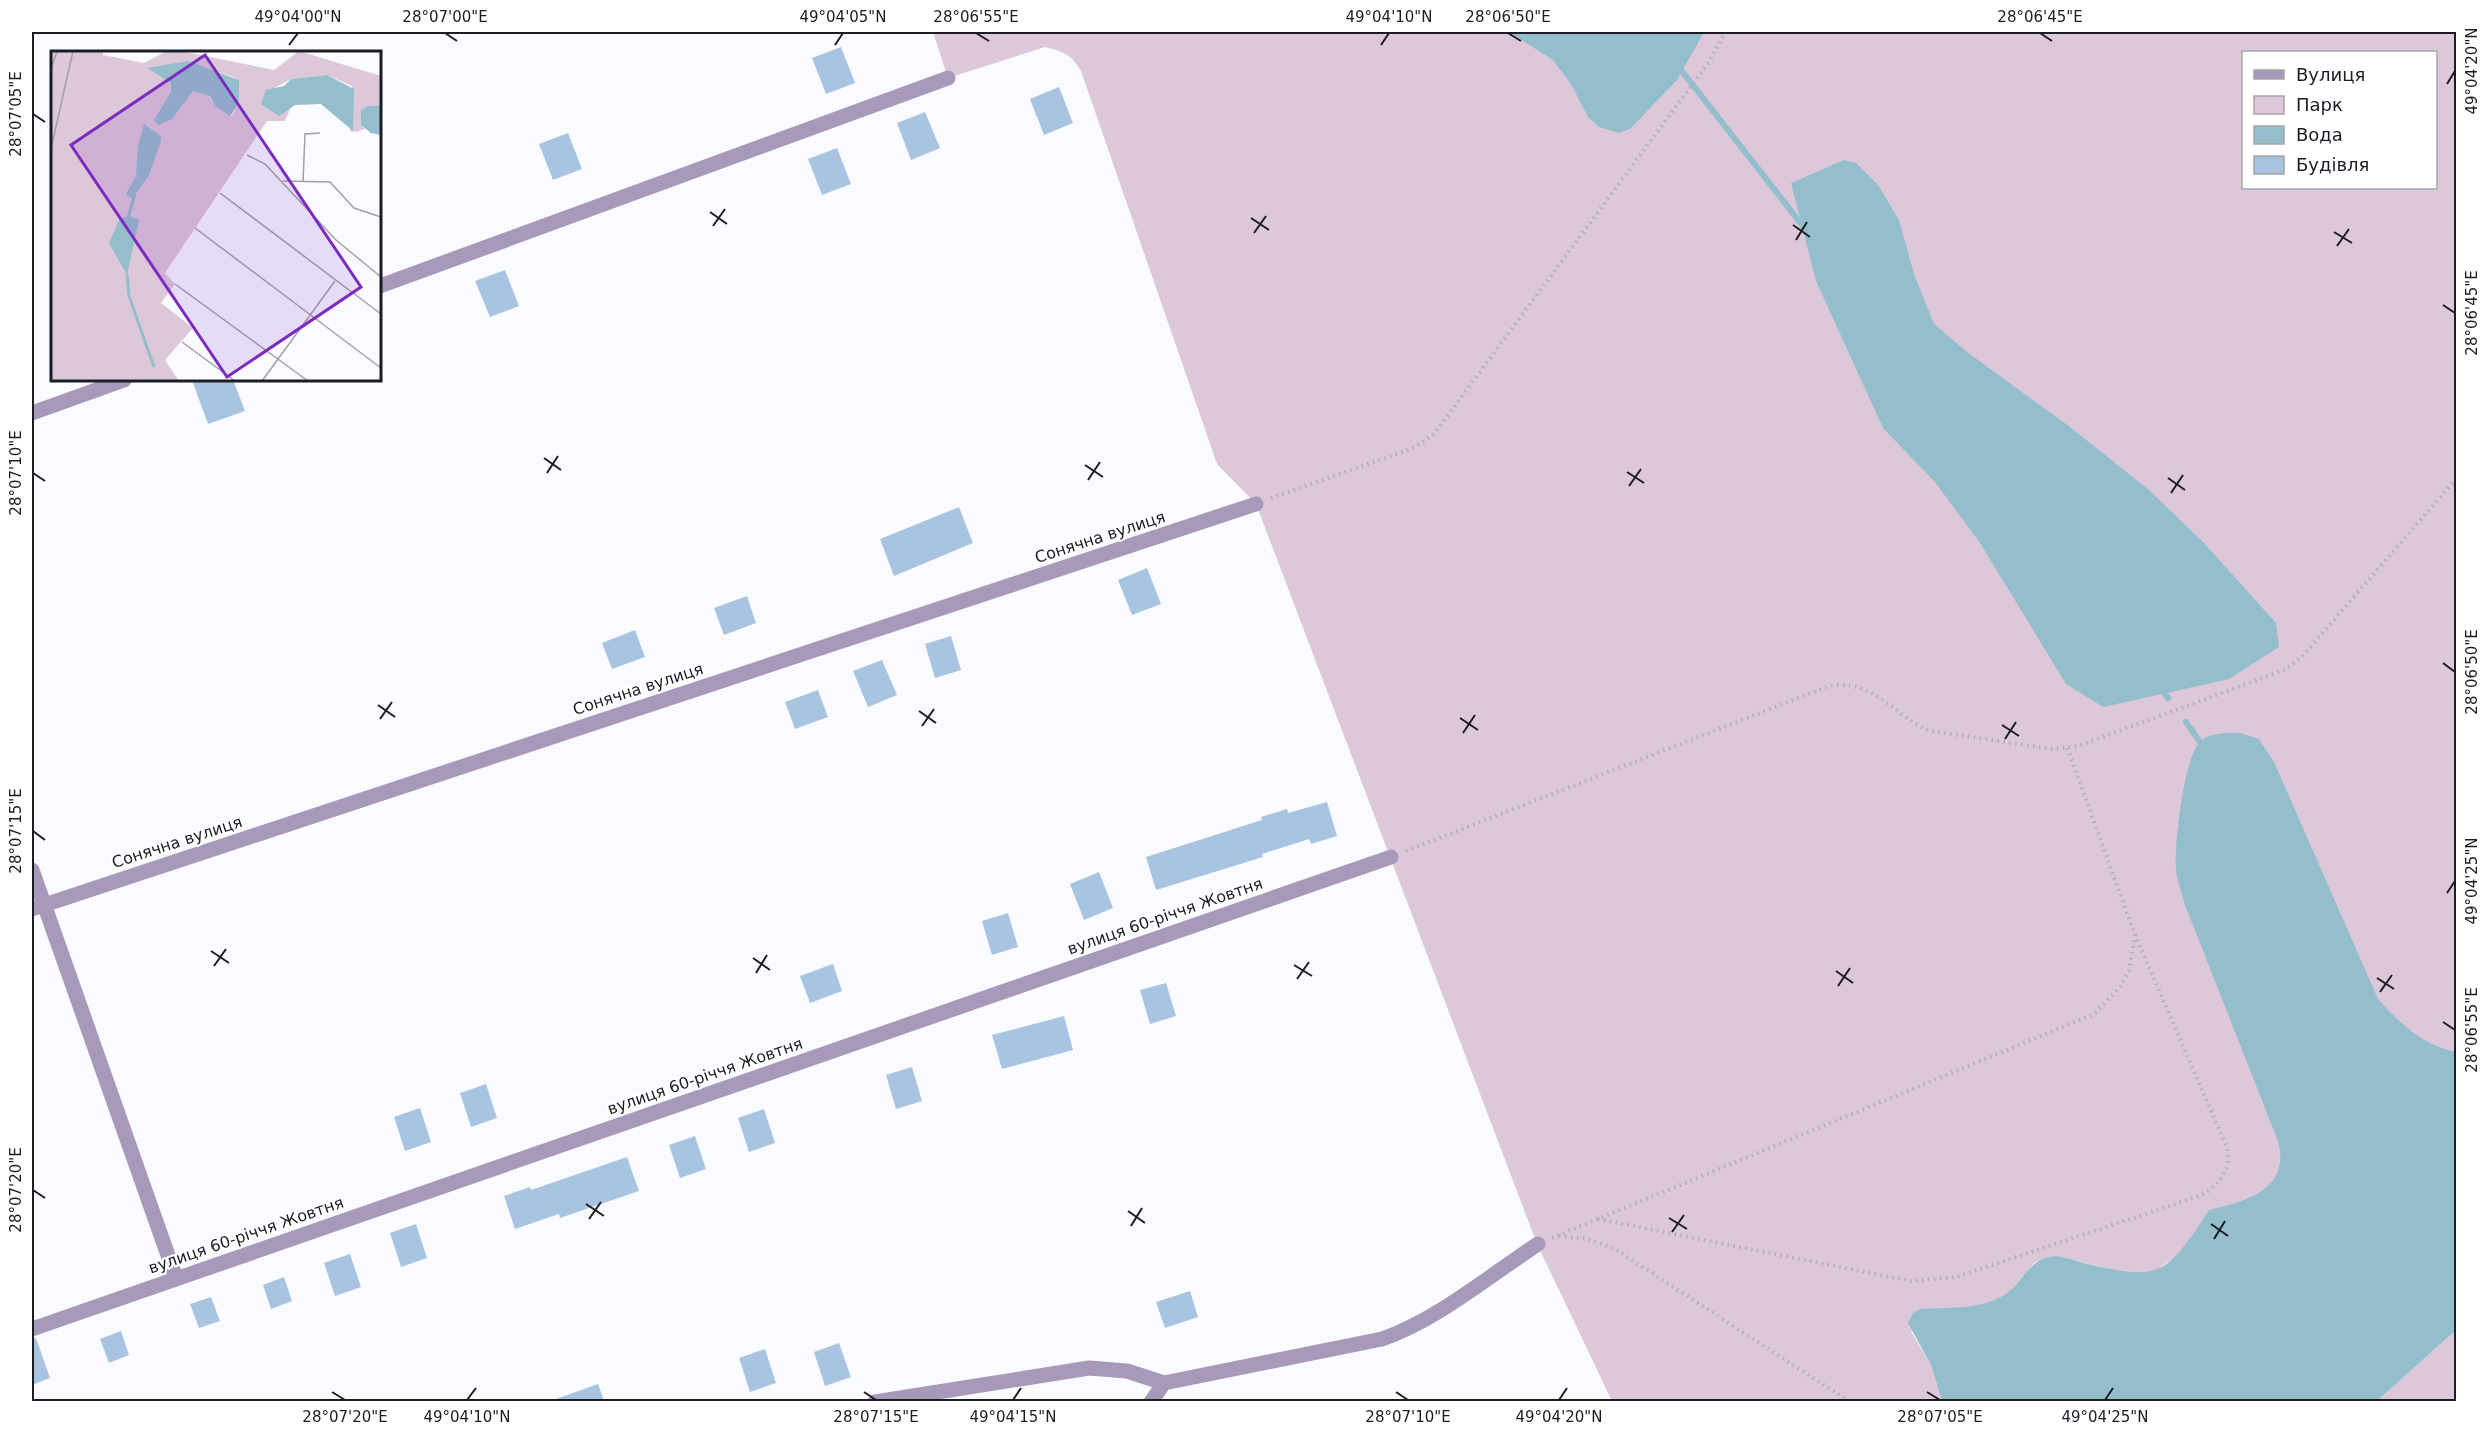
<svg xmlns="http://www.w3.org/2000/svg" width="2488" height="1433" viewBox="0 0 2488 1433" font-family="'DejaVu Sans',sans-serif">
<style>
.green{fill:#ddc8d9;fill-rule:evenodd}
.water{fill:#94becc}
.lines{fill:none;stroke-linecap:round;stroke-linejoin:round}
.stream{stroke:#94becc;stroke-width:6}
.building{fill:#a9c4e0}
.path{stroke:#afb0b5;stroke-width:4;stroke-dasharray:1.5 4.5;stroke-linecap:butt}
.street{stroke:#a799ba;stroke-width:15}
.ticks{fill:none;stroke:#1b1c24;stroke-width:2}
.labels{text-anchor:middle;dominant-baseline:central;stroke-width:4.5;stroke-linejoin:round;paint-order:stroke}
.street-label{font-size:16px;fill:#1b1c24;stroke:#fff}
.inset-river{fill:none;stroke:#94becc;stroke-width:3}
.inset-road{fill:none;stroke:#a1a2a7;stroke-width:1.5}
.view{fill:#7b2cbf;fill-opacity:0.15;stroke:#7b2cbf;stroke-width:3}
.inset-edge{fill:none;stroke:#1b1c24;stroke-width:3}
.neatline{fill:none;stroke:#1b1c24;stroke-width:2}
.ticks-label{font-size:15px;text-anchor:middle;fill:#1b1c24}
</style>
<rect width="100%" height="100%" fill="#fafbff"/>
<path class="green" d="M933,32H2456V1230L2209,1210L2180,1254L2156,1270L2143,1273H2123L2063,1257L2035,1262L2011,1290L1997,1300L1911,1331L1931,1365L1942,1401H1612L1537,1244L1256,504L1217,464L1081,71C1071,54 1064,52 1045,47L948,78ZM2244,52H2436V188H2244Z
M2456,1330V1401H2377Z"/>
<path class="water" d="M1509,32H1704L1677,80L1630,129L1619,133L1599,127L1588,117L1571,84L1553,60Z
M1844,160L1856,163L1878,185L1899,220L1914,274L1934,324L1967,352L2070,427L2149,490L2204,543L2276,623L2279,647L2229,679L2103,707L2066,684L1980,543L1935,482L1883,428L1816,281L1791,183Z
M2240,733L2259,739L2274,762L2378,999C2399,1023 2424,1046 2456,1052V1330L2377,1401H1942L1931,1365L1908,1323L1913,1313L1920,1309C1949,1307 1988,1311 2012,1289C2024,1277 2030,1262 2048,1257C2060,1254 2073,1260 2084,1263C2162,1282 2166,1275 2209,1210C2247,1201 2291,1190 2278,1141L2185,905C2182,893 2177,881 2176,869C2174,846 2184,757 2200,742C2209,732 2227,733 2240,733Z"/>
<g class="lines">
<path class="stream" d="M1678,66L1806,230
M2159,687L2168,698
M2186,722L2203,746"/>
</g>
<path class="building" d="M841,47L855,83L826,94L812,58Z
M1059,87L1073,123L1044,135L1030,99Z
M925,112L940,148L911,160L897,123Z
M568,133L582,169L553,180L539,144Z
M837,148L851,184L822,195L808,159Z
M505,270L519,306L490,317L475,281Z
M192,380H233L245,411L208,424Z
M959,507L973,543L894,576L880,539Z
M1147,568L1161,604L1132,615L1118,580Z
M747,596L756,623L724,635L714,608Z
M635,630L645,657L612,669L602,643Z
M951,636L961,670L935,678L925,644Z
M882,660L897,695L868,707L853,671Z
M818,690L828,717L795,729L785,702Z
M1327,802L1337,836L1311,844L1309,839L1262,854L1263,857L1156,890L1146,857L1262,820L1261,817L1287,809L1288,813Z
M1099,872L1113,908L1084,920L1070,884Z
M1008,913L1018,947L992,955L982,921Z
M833,964L842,991L810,1003L800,976Z
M1166,983L1176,1016L1150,1024L1140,990Z
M1064,1016L1073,1050L1002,1069L992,1035Z
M912,1067L922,1101L896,1109L886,1075Z
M486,1084L497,1118L471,1127L460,1093Z
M420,1108L431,1142L405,1151L394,1117Z
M764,1109L775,1143L749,1152L738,1118Z
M695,1136L706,1169L680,1178L669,1145Z
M627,1157L639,1191L560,1218L559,1214L515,1229L504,1196L530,1187L531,1190Z
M416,1224L427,1258L401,1267L390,1233Z
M350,1254L361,1287L335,1296L324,1263Z
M284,1277L292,1301L271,1309L263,1285Z
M1190,1291L1198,1317L1165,1328L1156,1302Z
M211,1297L220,1321L199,1328L190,1304Z
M121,1331L129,1355L109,1363L100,1339Z
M36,1338L50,1378L32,1385V1339Z
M839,1343L851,1377L825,1386L814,1352Z
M765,1349L776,1383L750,1392L739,1358Z
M598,1384L604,1401H556V1399Z"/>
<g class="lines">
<path class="path" d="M1271,498L1405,451L1420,444L1434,434L1709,62L1725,32
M1406,851L1829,686C1874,678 1893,716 1930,731L2053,749L2078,746L2284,670L2301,658L2456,479
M1598,1219L1911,1281L1956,1277L2202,1195C2222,1182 2232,1169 2226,1145L2135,935
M1559,1236L1588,1239L1615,1249L1850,1402
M1552,1238L2094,1014L2120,987L2129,971L2135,935L2067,747"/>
<path class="street" d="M380,286L948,78
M32,413L124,380
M32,870L176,1278
M32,909L1256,504
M32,1329L1391,857
M875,1402L1089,1368L1127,1371L1164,1383L1382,1339C1437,1320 1489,1276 1538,1244
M1151,1402L1164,1383"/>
</g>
<path class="ticks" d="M445,33L457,41M976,33L989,41M1508,33L1521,41M2040,33L2052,41M289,45L298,33M835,45L843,33M1381,45L1389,33M2447,84L2455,71M33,114L45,122M710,212L727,224M1251,218L1269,230M1793,225L1810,237M713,226L725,209M2334,232L2352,243M1254,233L1266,216M1796,240L1807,222M2337,246L2349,229M2443,305L2455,313M544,458L561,470M1085,465L1103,477M1627,472L1644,483M33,473L45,481M547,473L558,456M2168,478L2185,490M1088,480L1100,462M1629,486L1641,469M2171,493L2183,475M2443,663L2455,672M378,705L395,717M919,711L936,723M1460,718L1478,730M380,719L392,702M2002,725L2019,736M922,726L934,709M1463,733L1475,715M2005,739L2016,722M33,831L45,840M2447,893L2455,881M211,951L229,963M753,958L770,970M1294,965L1312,976M214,966L226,949M1836,971L1853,983M756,973L767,955M2377,978L2394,989M1297,979L1309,962M1838,986L1850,968M2380,992L2392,975M2443,1022L2455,1030M33,1190L45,1198M586,1204L604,1216M1128,1211L1145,1223M1669,1218L1687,1229M589,1219L601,1202M2211,1224L2228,1236M1131,1226L1142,1208M1672,1232L1684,1215M2214,1239L2225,1221M332,1392L345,1400M864,1392L876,1400M1396,1392L1408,1400M1927,1392L1940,1400M467,1400L476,1388M1013,1400L1021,1388M1559,1400L1567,1388M2105,1400L2113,1388"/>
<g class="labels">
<g class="street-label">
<text transform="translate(1100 537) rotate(-18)">Сонячна вулиця</text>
<text transform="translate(638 689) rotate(-18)">Сонячна вулиця</text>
<text transform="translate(177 842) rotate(-18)">Сонячна вулиця</text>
<text transform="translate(1165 916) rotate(-19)">вулиця 60-річчя Жовтня</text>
<text transform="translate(705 1076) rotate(-19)">вулиця 60-річчя Жовтня</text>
<text transform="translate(246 1235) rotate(-19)">вулиця 60-річчя Жовтня</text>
</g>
</g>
<g transform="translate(51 51)">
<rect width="330" height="330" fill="#fafbff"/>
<path d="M0,0H52V4L93,12L116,0H129L223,19L248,0L330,25V55L312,57L310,74L314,78L305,81L299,80L301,35L276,24L240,28L224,37L240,56L234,70H216L114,222L124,233L110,252L142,277L114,309L128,330H0ZM135,10L185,27L188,53L180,65L166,57Z" fill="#ddc8d9" fill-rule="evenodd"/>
<path d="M137,10L188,29V52L179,65L165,56L159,45L142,40L121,68L107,74L103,69L120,41V32L96,17ZM276,24L303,38L302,80L270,53L244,54L228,65L210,53L215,39L233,35L240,28ZM317,55H330V84L320,82L310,74V59ZM93,73L110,85V90L98,124L81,148L75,143L85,125L87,95ZM78,165L88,169L76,224L58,192L69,167Z" fill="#94becc"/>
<path class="inset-river" d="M77,167L84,143M76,223L78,245L103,316"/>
<path class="inset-road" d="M0,18L6,0M0,98L22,0M196,104L214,113L285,189L330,226M232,130L279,131L303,157L330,166M252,131L254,83L269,82M169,142L330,263M144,177L330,317M124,233L257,330M131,291L184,330M211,330L284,230"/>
<path class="view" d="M154,4L310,236L176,326L20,94Z"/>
<rect width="330" height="330" class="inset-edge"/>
</g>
<rect width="2488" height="1433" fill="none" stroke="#ffffff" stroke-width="66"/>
<rect x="2242" y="51" width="195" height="138" fill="#ffffff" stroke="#a4a4a7" stroke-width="1.5"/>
<rect x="2254" y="70" width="30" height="9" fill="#a799ba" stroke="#a4a4a7" stroke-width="1.5"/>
<text x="2296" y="81" font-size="18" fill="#1b1c24">Вулиця</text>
<rect x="2254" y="96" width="30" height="18" fill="#ddc8d9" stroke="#a4a4a7" stroke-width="1.5"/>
<text x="2296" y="111" font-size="18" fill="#1b1c24">Парк</text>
<rect x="2254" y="126" width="30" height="18" fill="#94becc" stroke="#a4a4a7" stroke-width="1.5"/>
<text x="2296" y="141" font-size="18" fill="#1b1c24">Вода</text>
<rect x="2254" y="156" width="30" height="18" fill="#a9c4e0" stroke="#a4a4a7" stroke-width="1.5"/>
<text x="2296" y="171" font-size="18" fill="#1b1c24">Будівля</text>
<rect x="33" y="33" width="2422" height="1367" class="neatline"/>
<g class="ticks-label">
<text x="298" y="22">49°04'00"N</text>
<text x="445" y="22">28°07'00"E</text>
<text x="843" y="22">49°04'05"N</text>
<text x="976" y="22">28°06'55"E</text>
<text x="1389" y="22">49°04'10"N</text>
<text x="1508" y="22">28°06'50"E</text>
<text x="2040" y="22">28°06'45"E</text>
<text transform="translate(2472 71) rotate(-90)" y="5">49°04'20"N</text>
<text transform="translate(16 114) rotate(-90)" y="5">28°07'05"E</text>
<text transform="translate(2472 313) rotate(-90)" y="5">28°06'45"E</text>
<text transform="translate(16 473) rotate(-90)" y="5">28°07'10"E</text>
<text transform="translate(2472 672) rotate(-90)" y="5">28°06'50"E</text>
<text transform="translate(16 831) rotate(-90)" y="5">28°07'15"E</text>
<text transform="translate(2472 881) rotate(-90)" y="5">49°04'25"N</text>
<text transform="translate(2472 1030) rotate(-90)" y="5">28°06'55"E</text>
<text transform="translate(16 1190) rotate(-90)" y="5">28°07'20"E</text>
<text x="345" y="1422">28°07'20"E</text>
<text x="467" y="1422">49°04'10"N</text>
<text x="876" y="1422">28°07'15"E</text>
<text x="1013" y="1422">49°04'15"N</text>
<text x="1408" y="1422">28°07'10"E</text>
<text x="1559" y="1422">49°04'20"N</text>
<text x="1940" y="1422">28°07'05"E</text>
<text x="2105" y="1422">49°04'25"N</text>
</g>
</svg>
